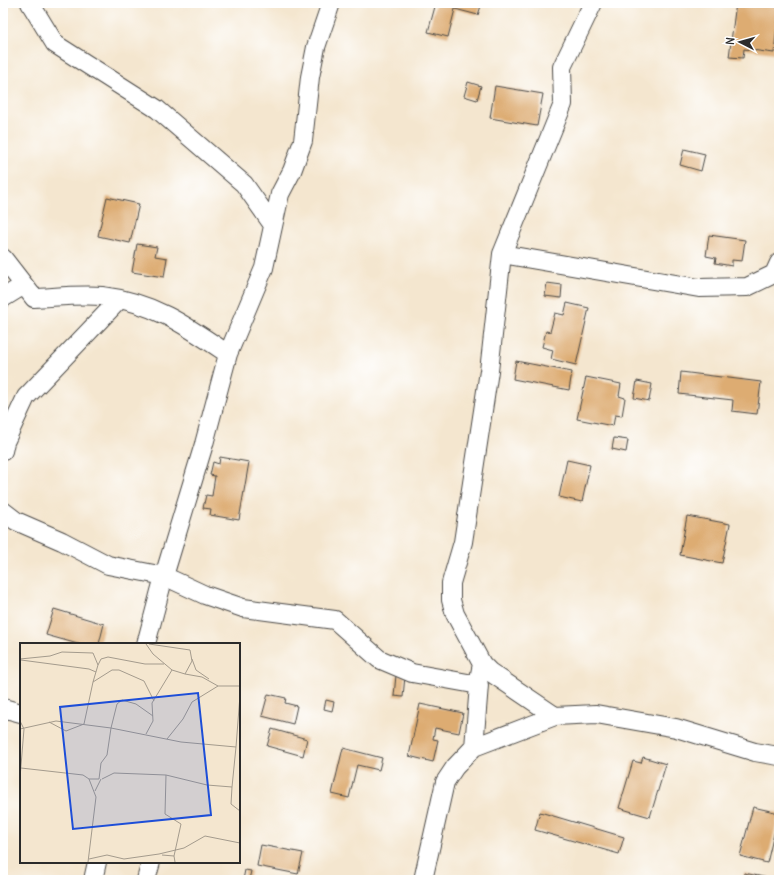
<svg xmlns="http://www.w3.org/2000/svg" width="782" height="883" viewBox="0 0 782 883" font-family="Delius,sans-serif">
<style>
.building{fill:#ddac72}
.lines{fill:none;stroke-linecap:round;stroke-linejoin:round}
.minor-casing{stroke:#494744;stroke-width:20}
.minor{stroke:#fff;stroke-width:18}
.inset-road{fill:none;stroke:#a49b8d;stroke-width:1}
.view{fill:#1d4ed8;fill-opacity:0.15;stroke:#1d4ed8;stroke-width:2}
.inset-edge{fill:none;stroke:#2b2b2b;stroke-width:2}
</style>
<rect width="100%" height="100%" fill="#fff"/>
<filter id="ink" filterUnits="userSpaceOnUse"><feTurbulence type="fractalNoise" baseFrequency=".025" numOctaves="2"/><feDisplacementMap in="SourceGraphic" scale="8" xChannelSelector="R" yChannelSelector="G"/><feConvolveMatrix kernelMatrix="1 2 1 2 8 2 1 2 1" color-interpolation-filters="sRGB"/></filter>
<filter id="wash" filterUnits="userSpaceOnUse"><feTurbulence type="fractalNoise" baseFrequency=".012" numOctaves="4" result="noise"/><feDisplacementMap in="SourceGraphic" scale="16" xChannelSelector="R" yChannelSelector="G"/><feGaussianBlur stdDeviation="0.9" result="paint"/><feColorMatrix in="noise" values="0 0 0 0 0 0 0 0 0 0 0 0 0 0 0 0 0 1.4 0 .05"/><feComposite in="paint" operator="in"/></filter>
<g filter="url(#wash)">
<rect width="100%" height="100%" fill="#f4e6cf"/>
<g id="blocks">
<path class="building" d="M436,3H482L478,15L455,9L448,37L428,32Z
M736,3L779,7L774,53L744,49L743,58L729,57Z
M468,82L481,86L477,100L464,96Z
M495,86L543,94L537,126L490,118Z
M684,149L705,154L701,171L680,165Z
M107,197L139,204L130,243L98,236Z
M709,235L745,240L742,261L732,260V266L715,263L716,258L706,256Z
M137,244L157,247L155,256L167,258L164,277L132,272Z
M547,283L562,285L561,298L545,296Z
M567,303L589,308L576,365L551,359L553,350L542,347L546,331L550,332L555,313L564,315Z
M516,361L572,372L569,390L513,379Z
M681,372L761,382L757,414L732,411L733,400L679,394Z
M586,377L621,384L619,396L625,398L622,416L615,415L613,426L577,419Z
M637,381L652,384L649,401L634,398Z
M3,414L8,415L3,444Z
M614,438L628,440L626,452L612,449Z
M220,457L249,462L239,520L210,515L211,509L203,508L206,495L212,496L215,476L210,475L213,462L219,464Z
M567,460L590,465L582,502L559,497Z
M687,516L730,524L722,563L680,555Z
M54,609L104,624L99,644H78L46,635Z
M396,675L405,676L403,697L394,696Z
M268,694L286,698L285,703L297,706L293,724L262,716Z
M326,700L334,702L332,711L324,709Z
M420,704L463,713L459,733L435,728L433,739L438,740L433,762L409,756Z
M272,729L307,739L303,756L267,746Z
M343,748L382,758L379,770L357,765L349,798L332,794Z
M643,757L666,764L650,817L619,808L633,761L641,763Z
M753,807L779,813L767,863L740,856Z
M540,812L624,837L619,854L535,830Z
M261,845L303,853L298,874L257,866Z
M245,870L251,871L249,880H243Z
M744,873L773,879V880H743Z"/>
</g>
</g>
<g filter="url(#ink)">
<use href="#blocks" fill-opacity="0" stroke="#494744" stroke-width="1"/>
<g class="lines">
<g class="minor-casing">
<path id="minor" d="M30,3L55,44L157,109L244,184L273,225
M502,254L699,288L747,287L774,274L779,263
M3,258L34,298C56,297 80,294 102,296C153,302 187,326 228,354
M3,298L24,285
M3,451L5,442L26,397L119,300
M3,511L16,521L62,541L108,565L164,576L204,444L228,354L264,268L280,194L292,171L303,141L310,77L316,47L331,3
M146,644L164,576L205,595L243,608L335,620L379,659L412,673L479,685L474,747L555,716L596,714L676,728L755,752L779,756
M482,664L455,614L451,600V583L463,542L489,371L502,254L563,104L562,67L593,3
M480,674L482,664L490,672L555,716
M3,708L21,713
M93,880L97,862
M146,880L151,862
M423,880L445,782L455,767L474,747"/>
</g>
<use href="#minor" class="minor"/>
</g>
</g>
<g transform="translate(20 643)">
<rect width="220" height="220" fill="#f4e6cf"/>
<path class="inset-road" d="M126,1L133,11L152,27L132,60L133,78L126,91M129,1L170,7L172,18L165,31L152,27M0,16L30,13L42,9L73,10L78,22L81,16L88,14L125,21H144M172,16L176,27L189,36M1,17L69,26L76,29M165,31L182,34L198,43H220M73,39L78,22M0,78L4,86L0,135M29,79L46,88L64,81L73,39L92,27H99L124,38L134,58M0,86L36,78L91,85L87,112L81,120L79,136H69L76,154L68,219M147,96L163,76L172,59L198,43M216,104L220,52M1,125L63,132L69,136M146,132L145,171L161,181L154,213M82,136L94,130L146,132L187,142L212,144L216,104L161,99L91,85L97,61L102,57L116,61L133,73M212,144L211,161L220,168M75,148L81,136M142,212L154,213L155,219M69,216L87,212L104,216L139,211L164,205L185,193L220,200"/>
<path class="view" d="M178,50L191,172L53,186L40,64Z"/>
<rect width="220" height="220" class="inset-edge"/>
</g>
<rect width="782" height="883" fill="none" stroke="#fff" stroke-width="16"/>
<g transform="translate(740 42) rotate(276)" stroke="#ffffff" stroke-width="3" paint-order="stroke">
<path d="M0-3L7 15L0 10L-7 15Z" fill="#2b2b2b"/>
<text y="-6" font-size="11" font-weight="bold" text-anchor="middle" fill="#2b2b2b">N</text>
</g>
</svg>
